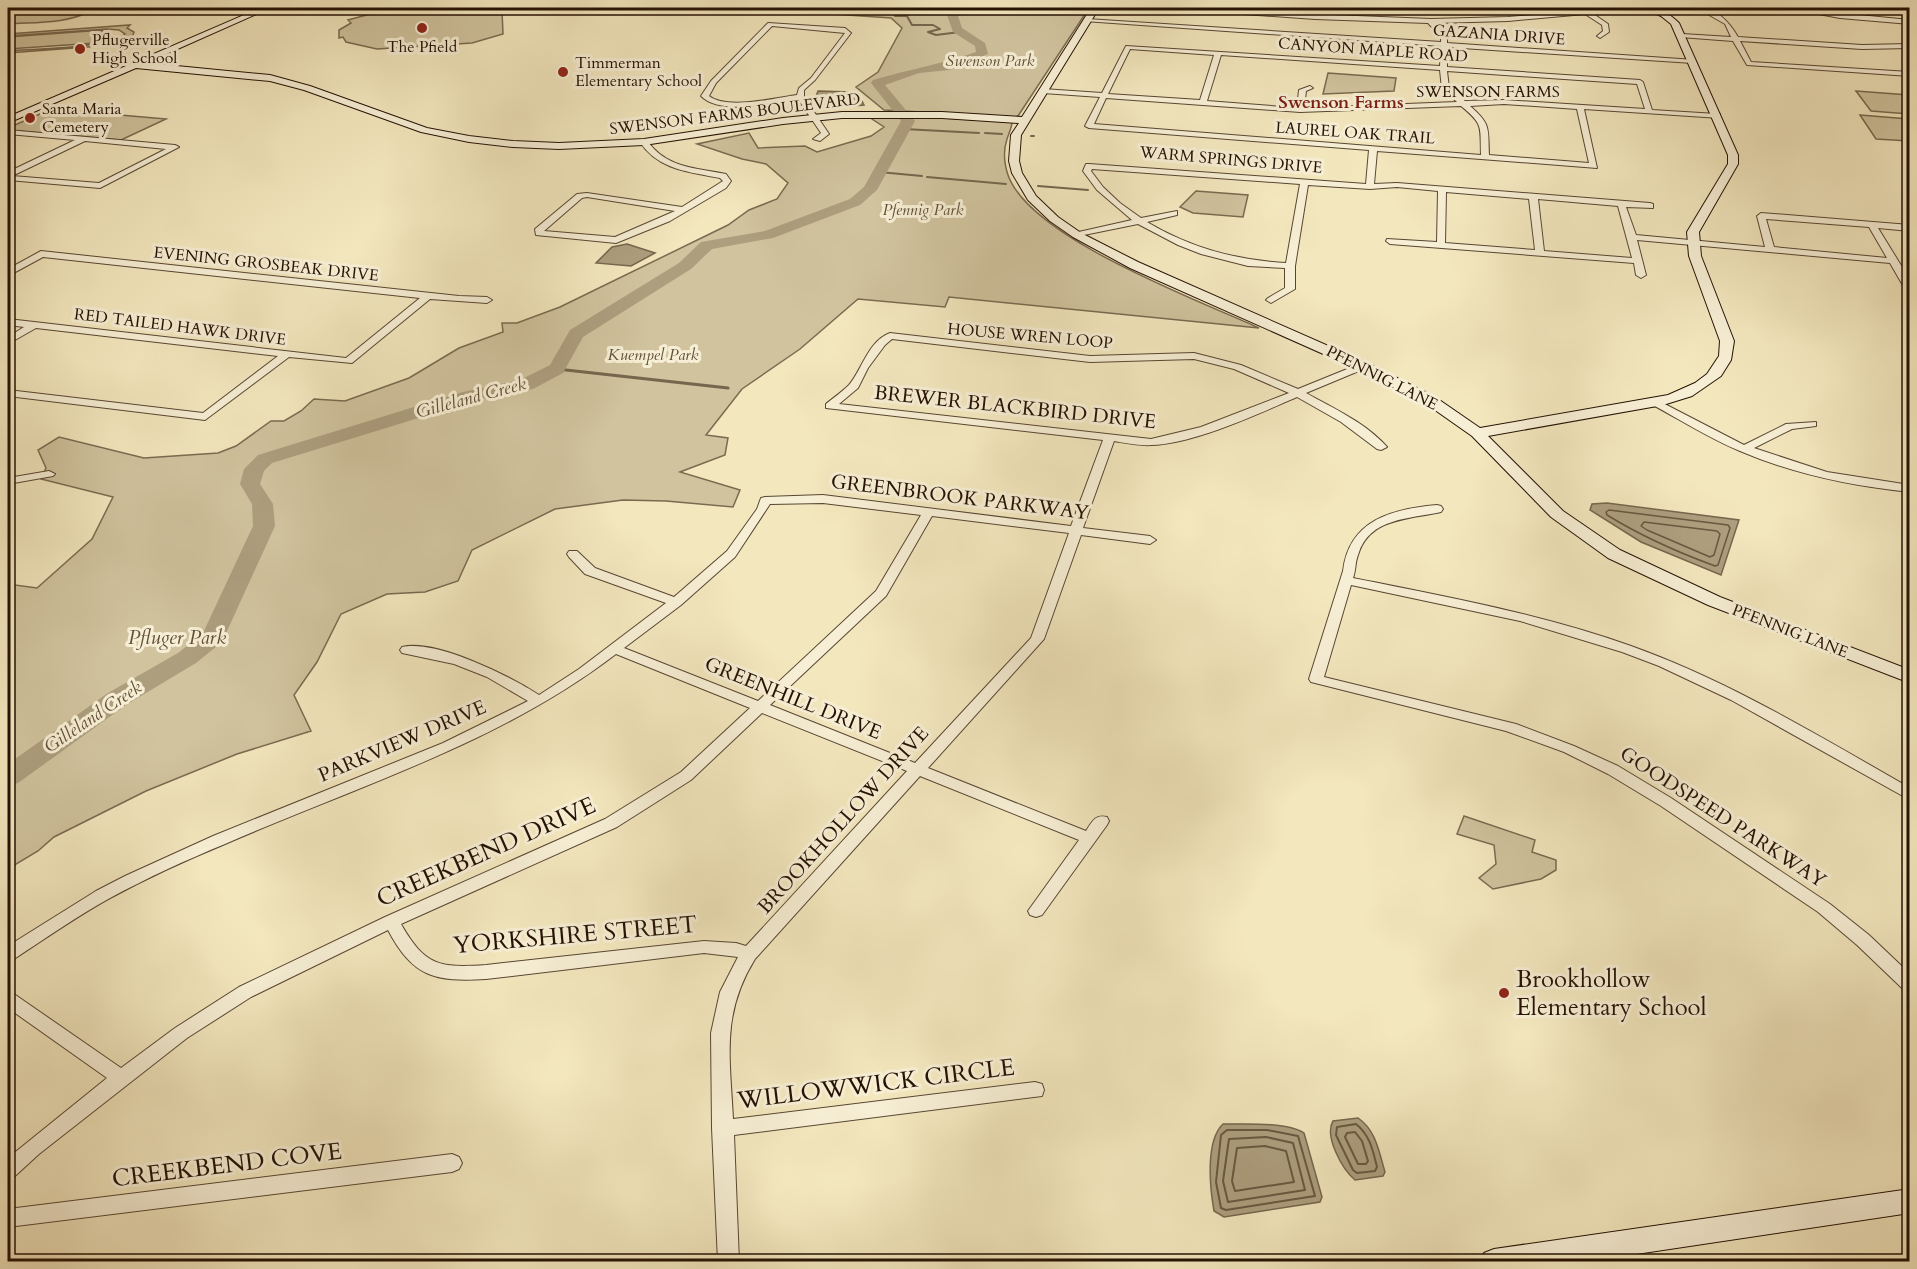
<svg xmlns="http://www.w3.org/2000/svg" width="1917" height="1269" viewBox="0 0 1917 1269" font-family="Cardo,serif">
<style>
.green{fill:#d0c39e;stroke:#7a6a50;stroke-width:1.5}
.water{fill:#ad9e7e;stroke:#76664d;stroke-width:1.5}
.lines{fill:none;stroke-linecap:round;stroke-linejoin:round}
.shore-far1{stroke:#685840;stroke-width:1.5}
.shore{stroke:#685840;stroke-width:2}
.stream-far1{stroke:#76664d;stroke-width:2}
.stream{stroke:#76664d;stroke-width:3}
.river{fill:#ad9e7e;fill-rule:evenodd}
.street-casing{stroke:#584632;stroke-width:2}
.secondary-casing{stroke:#241103;stroke-width:2}
.street{fill:#f7efd5;fill-rule:evenodd}
.secondary{fill:#f7efd5;fill-rule:evenodd}
.poi-dot{fill:#8f2418;stroke:#f7efd5;stroke-width:2}
.labels{text-anchor:middle;dominant-baseline:central;stroke-width:6;stroke-linejoin:round;paint-order:stroke}
.far-street-label{font-size:16px;fill:#241103;stroke:#f7efd5}
.far-poi-label{font-size:16px;fill:#241103;stroke:#f7efd5;text-anchor:start}
.far-park-label{font-size:16px;font-style:italic;fill:#604f39;stroke:#f7efd5}
.far-neighbourhood-label{font-size:18px;font-weight:bold;fill:#7a1f14;stroke:#f7efd5}
.far-water-label{font-size:18px;font-style:italic;fill:#62503a;stroke:#f7efd5}
.street-label{font-size:20px;fill:#241103;stroke:#f7efd5}
.park-label{font-size:20px;font-style:italic;fill:#604f39;stroke:#f7efd5}
.near-street-label{font-size:24px;fill:#241103;stroke:#f7efd5}
.near-poi-label{font-size:24px;fill:#241103;stroke:#f7efd5;text-anchor:start}
</style>
<rect width="100%" height="100%" fill="#f3e7be"/>
<filter id="stains"><feTurbulence type="fractalNoise" baseFrequency=".00333" numOctaves="4"/><feColorMatrix values="0 0 0 0 .2 0 0 0 0 .09 0 0 0 0 .02 0 0 0 .5 -.17"/></filter>
<radialGradient id="worn" r=".72"><stop offset=".6" stop-color="#630" stop-opacity="0"/><stop offset="1" stop-color="#630" stop-opacity=".3"/></radialGradient>
<path class="green" d="M8,8H82L88,12C66,24 32,22 8,24Z
M422,8H486L502,11L503,34L472,43L377,49L346,42L343,37L339,38V30L351,23L348,20L378,12Z
M742,8H1089L1018,116L1014,117L884,110L856,87L878,72L902,28L891,18Z
M130,25L127,28L134,32L133,35L123,41L101,46L8,53V51C30,49 112,48 125,34L119,30L107,29L8,36V34Z
M103,30L96,43L8,49V37Z
M1328,73L1396,78L1394,91L1323,94Z
M1856,91L1909,95V114L1871,111Z
M51,109L166,119L121,140L8,130V128Z
M1860,115L1909,119V141L1876,139Z
M869,117H924L1012,122C1012,127 1009,133 1007,139C1003,151 1004,163 1008,175C1030,238 1198,300 1259,328L949,297L945,307L858,299L800,349L742,389L706,435L728,438L725,455L680,472L740,490L733,507L666,501L623,500L555,509L472,550L458,581L425,592L387,594L341,614L317,662L294,695L311,731L237,754L146,791L54,837L38,851L8,869V584L37,588L92,539L113,497L41,479L46,468L38,450L59,437L144,458L218,453L236,446L271,421H284L301,411L314,399L345,401L409,378L459,348L503,332L502,323H517L560,307L728,225L749,210L777,199L788,183L766,164L742,159L697,144L749,133L758,148L805,146L817,152L871,136L884,127Z
M1196,191L1248,195L1243,217L1193,213L1180,207Z
M1464,816L1535,840L1532,852L1556,860V870L1541,879L1493,889L1479,878L1496,864L1494,845L1457,834Z"/>
<path class="water" d="M818,91L852,92L850,97L862,101L864,105L824,108L815,99Z
M627,244L655,253L631,266L596,263L612,247Z
M1607,503L1739,520L1721,575L1641,542L1590,510L1592,504Z
M1358,1118C1376,1130 1379,1152 1385,1172L1383,1176L1355,1180C1342,1169 1324,1136 1333,1121Z
M1223,1124C1244,1124 1288,1122 1304,1133L1322,1197L1320,1202L1224,1217L1214,1211C1210,1188 1205,1141 1223,1124Z"/>
<g class="lines">
<path class="shore-far1" d="M1609,510L1728,525L1730,528L1718,565L1715,566C1677,552 1641,536 1607,515L1606,512Z
M1644,522L1717,531L1720,534L1714,555L1710,557L1647,530L1641,526Z"/>
<path class="shore" d="M1356,1124C1370,1135 1373,1151 1377,1167L1375,1171L1357,1173L1353,1170L1336,1135L1337,1127Z
M1227,1130H1267L1298,1136L1315,1196L1226,1210L1221,1208L1216,1182L1221,1135Z
M1355,1132L1362,1141L1368,1161L1366,1164H1358L1345,1137L1347,1133Z
M1266,1137L1293,1143L1305,1190L1228,1202L1223,1181L1229,1139Z
M1265,1146L1286,1151L1294,1182L1235,1191L1232,1181L1237,1148Z"/>
<path class="stream-far1" d="M830,8H850
M864,8L872,13L882,14C889,8 899,8 907,13H895V16H907L912,25H933L940,29L928,32L936,35L960,32
M1344,8L1433,10L1486,8
M904,129L979,133
M985,133L1002,134
M1031,136H1034
M879,172L922,176
M927,177L1006,184
M1038,186L1088,190"/>
<path class="stream" d="M557,369L728,388"/>
<path class="river" d="M959,8H971L958,16L962,28L985,43L988,54L949,70L919,73L885,85L915,121L877,190L860,205L773,238L712,249L691,269L583,337L563,373L533,389L474,401L272,463L264,471L260,484L273,504L275,526L222,642L196,663L126,705L18,783L8,786V764L108,693L178,653L203,633L253,526L252,504L240,484L244,469L258,455L463,392L520,380L550,365L570,330L679,263L701,242L765,231L850,199L864,187L901,121L871,83L873,80C907,70 942,64 976,52L975,46L953,32L947,15Z"/>
<g class="street-casing">
<path id="street" d="M1157,8L1431,19L1508,17L1624,8L1621,10L1592,13L1608,24L1609,32L1600,38L1597,36L1603,31L1602,25L1585,14L1508,21L1435,23L1447,37V43L1695,60L1693,63L1447,47V67L1640,80L1643,82L1652,110L1717,114H1720V118L1584,109L1597,168L1377,151L1374,184L1397,183L1650,203L1653,204V208L1626,207L1636,235L1765,247L1757,216L1761,213L1910,225V231L1878,228L1910,280V292L1905,289L1890,263L1637,240L1646,275L1641,278L1636,275L1634,263L1390,244L1386,241L1387,239L1437,242L1438,191L1397,187L1370,189L1308,185L1295,266V289L1271,303L1266,300L1268,298L1285,288V268L1248,266L1201,254L1178,245L1138,224L1074,237V233L1132,220L1097,190L1083,171L1086,164H1089L1366,184L1369,150L1089,128L1085,126L1100,97L1043,93L1039,91L1043,89L1102,93L1126,46L1440,66L1441,46L1084,21L1087,19L1441,42V37L1428,23L1315,19ZM1130,49L1214,55L1200,100L1108,94ZM1221,55L1440,70L1442,89L1457,102L1304,108L1306,91L1313,88L1310,86L1299,90L1297,108L1207,101ZM1447,71L1637,84L1645,109L1504,100L1465,101L1449,88ZM1106,98L1300,112L1461,106C1484,125 1480,126 1481,155L1094,124ZM1504,104L1577,109L1589,163L1489,155C1488,128 1491,124 1470,106ZM1092,169L1300,184L1286,263C1235,260 1191,248 1147,222L1177,215V211L1141,218L1120,203L1103,187L1091,171ZM1446,192L1529,199L1535,250L1445,243ZM1538,199L1618,206L1632,258L1544,251ZM1766,219L1869,227L1887,258L1774,247Z
M1697,8C1715,6 1730,23 1738,37L1862,45L1910,44V48L1862,49L1740,41L1751,62L1910,72V76L1747,65L1733,41L1680,37L1682,34L1731,37L1725,24Z
M1787,8L1910,20V24L1840,18Z
M768,23L845,28L851,33L815,80L804,90V97L829,134L820,141L813,139L821,133L798,99C772,103 721,116 701,96L711,81ZM772,26L845,33L811,78L799,88L797,95C775,98 727,110 709,96L716,83Z
M8,130L175,145L179,147L100,188L8,180V172L75,140L8,134ZM85,141L166,149L99,183L12,176Z
M641,140H647C665,168 696,168 726,174L731,181L726,188L670,221L616,243L536,235L535,229L577,194L587,193L682,207L723,181L720,178C690,172 658,170 640,142ZM587,197L675,211L615,237L544,231L582,198Z
M41,251L459,296L487,297L492,300L487,303L430,299L352,363L289,357L205,420L8,396V390L203,413L278,356L36,328L8,344V337L24,327L8,325V319L346,358L420,298L43,257L8,276V269Z
M890,333L1090,356L1194,353L1241,365L1298,389L1362,363L1367,366L1366,368L1306,393C1333,408 1366,423 1387,447L1381,450L1377,449L1341,422L1297,397C1258,414 1193,444 1151,445C1139,446 1126,443 1114,441L1083,528L1150,536L1156,540L1150,544L1081,535L1044,639L928,768L1086,831C1092,822 1095,814 1107,817L1109,821L1107,825L1042,915L1036,917L1030,915L1028,911L1079,840L920,776L755,959C721,1014 730,1057 733,1119L1035,1082L1042,1084L1044,1090L1042,1096L734,1135L739,1262H718L712,1128L711,1033L720,992L738,957L704,953L486,979C434,982 413,977 388,930L251,997L187,1038L39,1154L15,1176L8,1178V1158L107,1078L8,1008V992L14,994L121,1068L175,1028L239,987L385,917L605,819L681,772L750,708L616,654C500,743 358,786 225,844C186,860 147,878 110,898C77,916 46,938 14,959L8,960V946L96,891L125,876L213,836L443,743L528,701L487,677L454,664L402,653L400,650L402,647C436,639 510,676 539,695L579,669L666,603L585,574L569,557L567,554L569,551H577L595,568L674,597L727,551L757,509L761,498L765,497L823,495L1071,526L1103,440L826,408V404C833,398 842,392 849,385C862,370 868,341 890,333ZM892,339L1090,362L1194,359L1234,369L1289,393L1201,427L1151,439L839,404L858,388L868,368L885,345ZM823,503L921,515L876,591L758,701L624,648L681,605L735,557L770,504ZM932,516L1069,533L1031,638L915,763L770,705L886,596ZM762,713L907,771L746,946L736,943L704,941L486,965C439,968 425,966 401,924L617,827L691,780Z
M1655,399L1744,445L1786,424L1816,422V426L1792,429L1754,448L1827,472L1910,485V492C1852,486 1794,474 1740,451C1710,439 1681,420 1651,404V400Z
M49,471L55,474L53,476L8,484V478Z
M1437,505L1441,506L1443,509L1441,512C1411,519 1369,517 1358,555C1355,562 1356,570 1353,578C1447,597 1541,614 1631,646C1729,681 1819,736 1910,788V800L1731,700L1659,666L1622,652L1520,621L1351,585L1324,677L1516,724L1574,746L1618,766L1671,798L1830,904L1869,935L1910,974V992L1904,990L1857,945L1818,912L1661,806L1608,774L1564,752L1506,731L1311,682L1309,679L1343,571C1349,520 1392,509 1437,505Z
M452,1154L459,1157L462,1163L459,1169L452,1172L8,1227V1209Z"/>
</g>
<g class="secondary-casing">
<path id="secondary" d="M260,8H270L146,63L270,75L310,86L427,128L469,136L513,141L559,143L644,139L783,118L842,112H942L1022,117L1091,8H1099L1021,135L1019,161L1022,173L1036,196L1058,217L1081,233L1138,262L1367,363L1435,397L1480,428L1668,395L1695,383L1707,374L1719,356L1720,341L1689,256L1687,232L1728,164V155L1671,24L1661,16L1644,8C1658,7 1669,13 1679,23L1738,155V164L1699,232L1701,256L1734,341L1731,360L1721,376L1692,396L1663,405L1488,436L1563,511L1620,550L1720,597L1910,670V683L1708,605L1608,558L1551,517L1472,436L1425,403L1357,369L1130,268L1073,237L1050,221L1028,200L1012,173L1009,161L1011,135L1019,123L942,118H842L783,124L644,145L559,149L513,147L469,142L421,132L304,90L270,81L136,68L8,123V117Z
M1910,1189V1213L1583,1262H1480L1484,1253L1494,1249Z"/>
</g>
<use href="#street" class="street"/>
<use href="#secondary" class="secondary"/>
</g>
<g class="poi-dot">
<circle cx="422" cy="28" r="6"/>
<circle cx="80" cy="49" r="6"/>
<circle cx="563" cy="72" r="6"/>
<circle cx="30" cy="118" r="6"/>
<circle cx="1504" cy="993" r="6"/>
</g>
<g class="labels">
<g class="far-street-label">
<text transform="translate(1499 35) rotate(4)">GAZANIA DRIVE</text>
<text transform="translate(1373 50) rotate(4)">CANYON MAPLE ROAD</text>
<text x="1488" y="92">SWENSON FARMS</text>
<text transform="translate(735 114) rotate(-7)">SWENSON FARMS BOULEVARD</text>
<text transform="translate(1355 133) rotate(4)">LAUREL OAK TRAIL</text>
<text transform="translate(1231 160) rotate(5)">WARM SPRINGS DRIVE</text>
<text transform="translate(266 264) rotate(6)">EVENING GROSBEAK DRIVE</text>
<text transform="translate(180 327) rotate(7)">RED TAILED HAWK DRIVE</text>
<text transform="translate(1030 336) rotate(5)">HOUSE WREN LOOP</text>
<text transform="translate(1382 378) rotate(27)">PFENNIG LANE</text>
<text transform="translate(1790 631) rotate(21)">PFENNIG LANE</text>
</g>
<g class="far-poi-label">
<text x="92" y="40">Pflugerville<tspan x="92" dy="18">High School</tspan></text>
<text x="422" y="47" text-anchor="middle">The Pfield</text>
<text x="575" y="63">Timmerman<tspan x="575" dy="18">Elementary School</tspan></text>
<text x="42" y="109">Santa Maria<tspan x="42" dy="18">Cemetery</tspan></text>
</g>
<g class="far-park-label">
<text x="990" y="61">Swenson Park</text>
<text x="923" y="210">Pfennig Park</text>
<text x="653" y="355">Kuempel Park</text>
</g>
<g class="far-neighbourhood-label">
<text x="1341" y="102">Swenson Farms</text>
</g>
<g class="far-water-label">
<text transform="translate(471 398) rotate(-15)">Gilleland Creek</text>
<text transform="translate(93 717) rotate(-34)">Gilleland Creek</text>
</g>
<g class="street-label">
<text transform="translate(1015 407) rotate(6)">BREWER BLACKBIRD DRIVE</text>
<text transform="translate(960 497) rotate(7)">GREENBROOK PARKWAY</text>
<text transform="translate(793 698) rotate(22)">GREENHILL DRIVE</text>
<text transform="translate(402 741) rotate(-23)">PARKVIEW DRIVE</text>
<text transform="translate(1723 817) rotate(33)">GOODSPEED PARKWAY</text>
<text transform="translate(843 820) rotate(-48)">BROOKHOLLOW DRIVE</text>
</g>
<g class="park-label">
<text x="177" y="637">Pfluger Park</text>
</g>
<g class="near-street-label">
<text transform="translate(486 852) rotate(-24)">CREEKBEND DRIVE</text>
<text transform="translate(575 935) rotate(-5)">YORKSHIRE STREET</text>
<text transform="translate(876 1084) rotate(-7)">WILLOWWICK CIRCLE</text>
<text transform="translate(227 1165) rotate(-7)">CREEKBEND COVE</text>
</g>
<g class="near-poi-label">
<text x="1516" y="979">Brookhollow<tspan x="1516" dy="28">Elementary School</tspan></text>
</g>
</g>
<rect width="1917" height="1269" fill="none" stroke="#f3e7be" stroke-width="30"/>
<rect x="9" y="9" width="1899" height="1251" fill="none" stroke="#241103" stroke-width="3"/>
<rect x="15" y="15" width="1887" height="1239" fill="none" stroke="#241103" stroke-width="1.5"/>
<rect width="100%" height="100%" filter="url(#stains)"/>
<rect width="100%" height="100%" fill="url(#worn)"/>
</svg>
